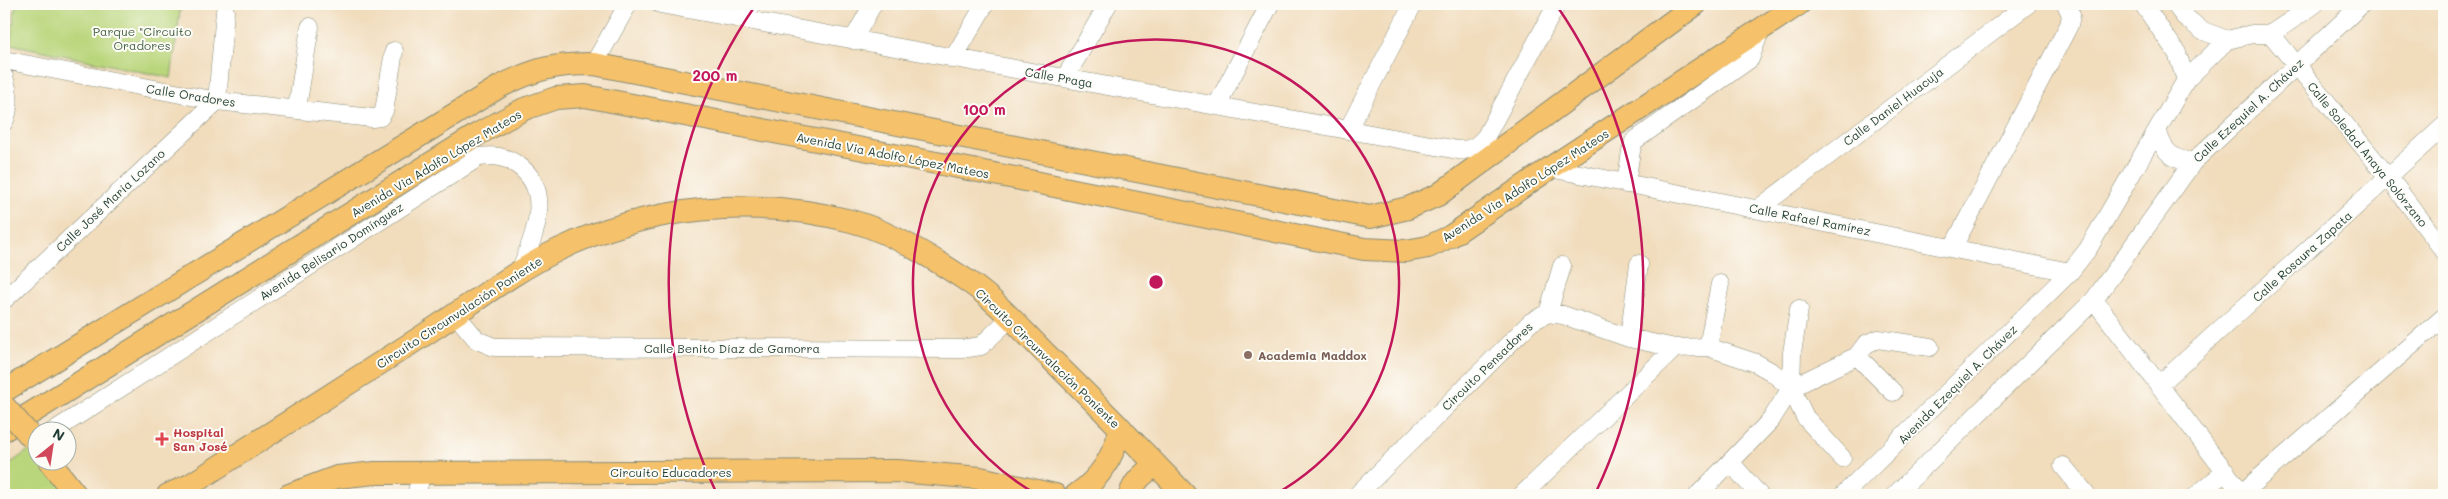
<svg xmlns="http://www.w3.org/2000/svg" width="2448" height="499" viewBox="0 0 2448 499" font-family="Mali,sans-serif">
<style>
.green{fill:#bad67c;stroke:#6c8a58}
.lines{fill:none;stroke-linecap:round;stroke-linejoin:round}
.minor-casing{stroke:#888c78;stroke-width:19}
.major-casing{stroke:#888c78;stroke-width:24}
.minor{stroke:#fff;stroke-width:18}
.major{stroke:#f5c16b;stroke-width:22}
.major-bridge-casing{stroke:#888c78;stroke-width:24;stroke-linecap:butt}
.major-bridge{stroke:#f5c16b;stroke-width:22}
.ring{fill:none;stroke:#c2185b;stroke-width:2.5}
.education-dot{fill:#8d6e63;stroke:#fdfcf7;stroke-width:2}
.health-dot{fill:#e0444e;stroke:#fdfcf7;stroke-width:2}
.labels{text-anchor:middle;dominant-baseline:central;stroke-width:4;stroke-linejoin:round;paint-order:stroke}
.park-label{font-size:12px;fill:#466346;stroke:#fdfcf7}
.street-label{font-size:12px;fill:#1f3d34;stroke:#fdfcf7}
.education-label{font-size:12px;font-weight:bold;fill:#785e54;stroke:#fdfcf7;text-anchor:start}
.health-label{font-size:12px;font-weight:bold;fill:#be3a42;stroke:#fdfcf7;text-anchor:start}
.centre{fill:#c2185b;stroke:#fdfcf7;stroke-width:2.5}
.ring-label{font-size:15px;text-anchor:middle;font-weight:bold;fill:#c2185b;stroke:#fdfcf7;stroke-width:4;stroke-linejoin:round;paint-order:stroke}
</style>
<rect width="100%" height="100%" fill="#fdfcf7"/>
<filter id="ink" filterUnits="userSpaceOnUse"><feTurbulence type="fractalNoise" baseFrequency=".02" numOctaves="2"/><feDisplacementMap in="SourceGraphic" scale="10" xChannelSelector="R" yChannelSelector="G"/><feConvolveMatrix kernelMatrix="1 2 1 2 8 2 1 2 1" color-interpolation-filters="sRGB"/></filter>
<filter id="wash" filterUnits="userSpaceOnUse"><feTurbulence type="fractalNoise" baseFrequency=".0096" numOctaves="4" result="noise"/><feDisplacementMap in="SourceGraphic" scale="20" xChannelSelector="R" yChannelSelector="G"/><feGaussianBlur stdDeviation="1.12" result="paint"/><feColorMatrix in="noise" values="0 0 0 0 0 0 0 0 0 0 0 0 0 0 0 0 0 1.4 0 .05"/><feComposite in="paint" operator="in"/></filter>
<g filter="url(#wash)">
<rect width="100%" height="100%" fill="#f1dcbc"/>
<path class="green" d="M16,4H181L171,78L10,44Z
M36,445L38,462H49L76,495H4V468Z"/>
</g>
<g filter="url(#ink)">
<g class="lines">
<g class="minor-casing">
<path id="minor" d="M660,4L1458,150C1472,150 1477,147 1486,136
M2143,4L2177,53L2186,80
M2175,4L2184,16L2201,30L2227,40L2252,34H2271
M743,19L752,4
M2271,34L2389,178L2444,251
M2271,34L2315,4
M853,40L873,4
M953,59L985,4
M4,60L217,101L372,118L380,117L384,111L394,51
M594,64L628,4
M4,77C9,93 11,106 4,122
M1065,78L1108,4
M217,101L225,11
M1217,105L1270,4
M297,108L310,27
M1349,128L1413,4
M2158,132C2163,152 2173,160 2193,162
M1484,147L1486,136L1557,4
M1550,168L2070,272
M1626,184L1631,151L1634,141L1750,59L1760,31
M1758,209L2028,4
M1953,247L2069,25L2071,15L2066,4
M4,300L217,101
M2094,300L2243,495
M1548,313L1562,266
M456,315L477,340L494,347L961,349L981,346L1010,318
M1629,338L1639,264
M1708,347L1720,284
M1857,356L1893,392
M2160,384L2444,126
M1791,388L1857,356L1866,344L1878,339L1930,347
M52,432L479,157C494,155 504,156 516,164C556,190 533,237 520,271
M1731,463L1759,495
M2063,466L2087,495
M2242,493L2444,317
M416,495L422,473
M1357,495L1531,322L1548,313L1563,315L1629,338L1675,348L1708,347L1756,363L1772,372L1791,388L1805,417L1842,458
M1522,495L1675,348
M1698,495L1771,420L1791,388L1792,353L1799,309
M1843,495L2070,272L2088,249L2186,80L2227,40
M1895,495L2094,300L2193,162L2362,4
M2197,495L2226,471"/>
</g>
<g class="major-casing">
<path id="major" d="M4,391L499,87C535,69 553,64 594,64L1370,217L1408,208L1438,195L1696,4
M4,430L478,134L524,109L556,98L585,96L1015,178L1364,249L1406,251L1428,247L1451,236L1550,168L1799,4
M50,462L76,495
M168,495L190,485C268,435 346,385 424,335C468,307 511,273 558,250C648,206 754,196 851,221C887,230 936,260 966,280C995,299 1020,328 1044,352C1092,399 1139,447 1185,495
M289,495L337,477L375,473L898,471L980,478L1055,495
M1076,495C1101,478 1113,457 1121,428
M1130,495C1134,481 1144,473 1156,465"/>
</g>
<use href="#minor" class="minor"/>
<use href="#major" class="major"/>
<g class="major-bridge-casing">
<path id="major-bridge" d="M4,406L32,438"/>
</g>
<use href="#major-bridge" class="major-bridge"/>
</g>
</g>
<g class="ring">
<path d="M1038 495A243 243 0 1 1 1274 495"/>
<path d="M716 492A487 487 0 0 1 755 6M1557 6A487 487 0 0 1 1596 492"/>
</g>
<circle class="education-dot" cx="1248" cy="355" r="5"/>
<path class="health-dot" d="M159.5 431.5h5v5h5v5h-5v5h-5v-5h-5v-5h5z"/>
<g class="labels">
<g class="park-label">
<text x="142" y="31">Parque "Circuito<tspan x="142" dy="14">Oradores</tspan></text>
</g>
<g class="street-label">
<text transform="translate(1059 77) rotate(10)">Calle Praga</text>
<text transform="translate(191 95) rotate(9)">Calle Oradores</text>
<text transform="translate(1893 106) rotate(-37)">Calle Daniel Huacuja</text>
<text transform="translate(2248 110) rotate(-43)">Calle Ezequiel A. Chávez</text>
<text transform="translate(2368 154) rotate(51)">Calle Soledad Anaya Solórzano</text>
<text transform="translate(893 155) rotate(11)">Avenida Via Adolfo López Mateos</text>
<text transform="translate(436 163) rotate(-31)">Avenida Via Adolfo López Mateos</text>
<text transform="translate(1525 185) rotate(-33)">Avenida Via Adolfo López Mateos</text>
<text transform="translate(110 200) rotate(-43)">Calle José María Lozano</text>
<text transform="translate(1810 219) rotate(11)">Calle Rafael Ramírez</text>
<text transform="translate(331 251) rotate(-33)">Avenida Belisario Domínguez</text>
<text transform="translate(2302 256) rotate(-42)">Calle Rosaura Zapata</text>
<text transform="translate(459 312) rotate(-33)">Circuito Circunvalación Poniente</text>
<text x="732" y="348">Calle Benito Díaz de Gamorra</text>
<text transform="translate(1048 358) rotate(44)">Circuito Circunvalación Poniente</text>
<text transform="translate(1487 366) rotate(-44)">Circuito Pensadores</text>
<text transform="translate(1957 384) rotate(-45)">Avenida Ezequiel A. Chávez</text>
<text x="671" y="472">Circuito Educadores</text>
</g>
<g class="education-label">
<text x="1258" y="355">Academia Maddox</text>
</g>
<g class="health-label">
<text x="173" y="432">Hospital<tspan x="173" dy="14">San José</tspan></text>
</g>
</g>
<circle cx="1156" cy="282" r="8" class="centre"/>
<g class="ring-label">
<text x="715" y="81">200 m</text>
<text x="984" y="115">100 m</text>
</g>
<rect width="2448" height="499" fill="none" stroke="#fdfcf7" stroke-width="20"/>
<g transform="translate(52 446) rotate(30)"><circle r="24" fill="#fdfcf7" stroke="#a4b0a9"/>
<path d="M0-4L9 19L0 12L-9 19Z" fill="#d1495b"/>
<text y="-8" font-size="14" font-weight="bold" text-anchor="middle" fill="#1f3d34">N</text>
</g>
</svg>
